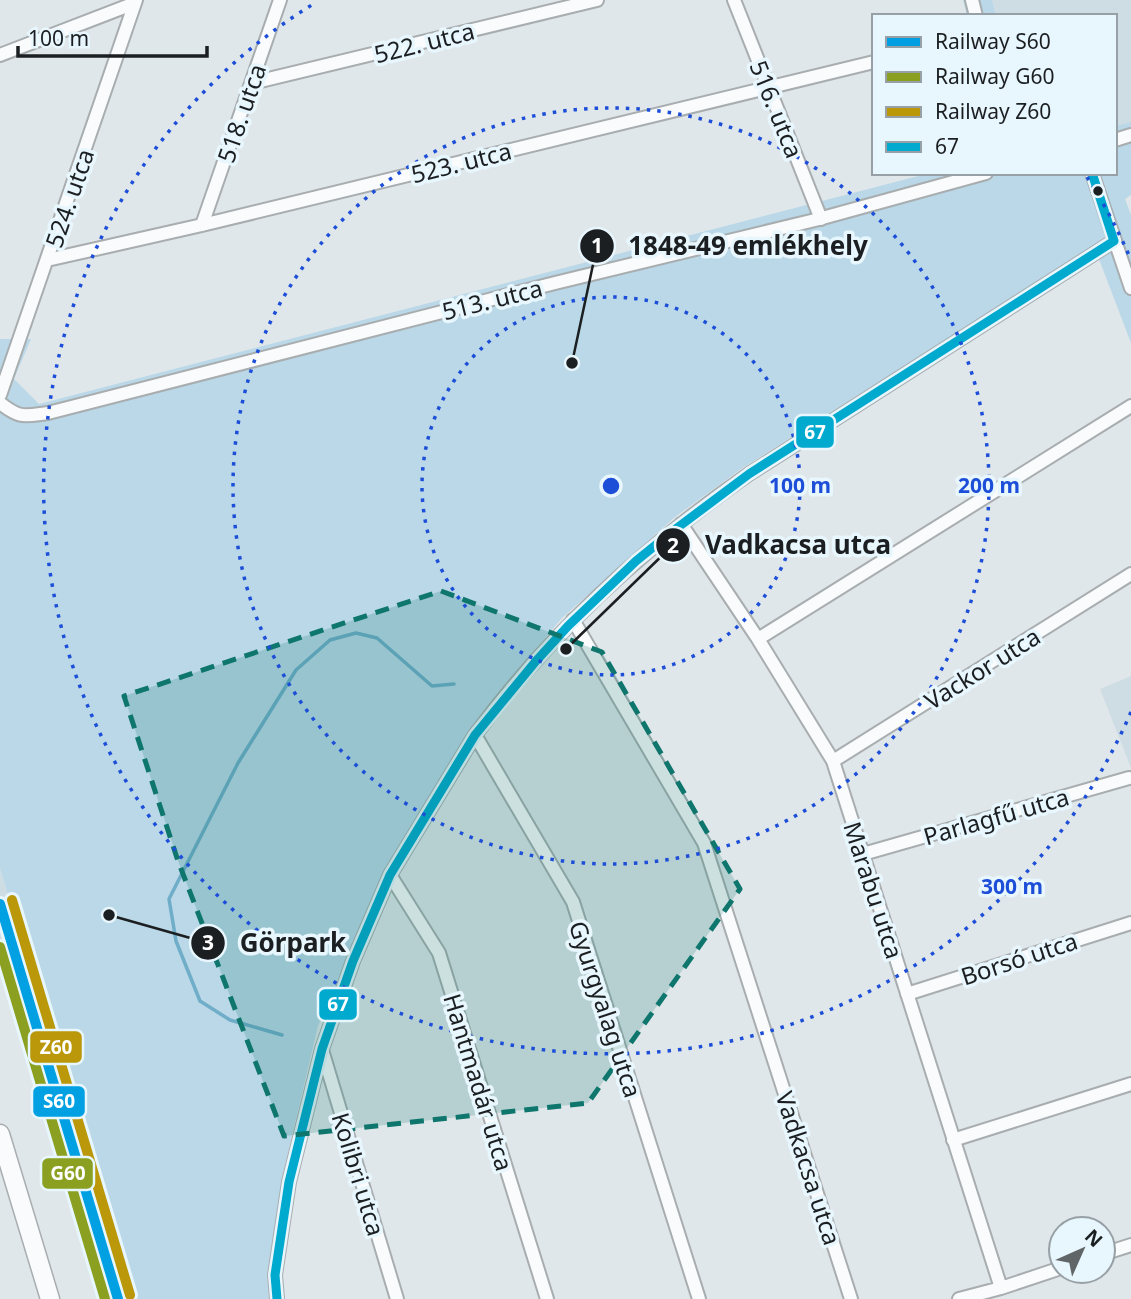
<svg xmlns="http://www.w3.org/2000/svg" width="1131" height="1299" viewBox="0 0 1131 1299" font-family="'Noto Sans',sans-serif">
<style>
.built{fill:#cedce3}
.green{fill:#bad8e7}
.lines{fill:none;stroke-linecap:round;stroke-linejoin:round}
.stream{stroke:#6fadc8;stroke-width:3.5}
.street-casing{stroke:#a8adb0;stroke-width:16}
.secondary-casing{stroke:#a8adb0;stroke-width:21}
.street{stroke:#fafbfc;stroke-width:12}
.secondary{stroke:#fafbfc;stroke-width:18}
.bus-1-casing{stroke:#e8f6fd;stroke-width:14}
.bus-1{stroke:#00a9ce;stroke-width:9}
.rail-1-casing{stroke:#e8f6fd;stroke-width:16}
.rail-2-casing{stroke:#e8f6fd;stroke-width:16}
.rail-3-casing{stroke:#e8f6fd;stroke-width:16}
.rail-1{stroke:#00a0e3;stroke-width:10}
.rail-2{stroke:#8ba020;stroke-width:10}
.rail-3{stroke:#ba980a;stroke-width:10}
.marked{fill:#0f766e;fill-opacity:0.2;stroke:#0f766e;stroke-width:5;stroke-dasharray:14 9;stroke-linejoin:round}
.ring{fill:none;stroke:#1d4ed8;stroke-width:3.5;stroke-dasharray:3.5 7}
.bus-dot{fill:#1b1f22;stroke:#e8f6fd;stroke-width:2.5}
.labels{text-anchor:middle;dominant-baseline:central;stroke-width:7;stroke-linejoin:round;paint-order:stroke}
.street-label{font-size:24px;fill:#1b1f22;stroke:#e8f6fd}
.centre{fill:#1d4ed8;stroke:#e8f6fd;stroke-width:3.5}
.ring-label{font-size:21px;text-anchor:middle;font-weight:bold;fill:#1d4ed8;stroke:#e8f6fd;stroke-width:7;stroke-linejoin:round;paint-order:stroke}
.leader{fill:none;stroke:#1b1f22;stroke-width:2.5}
.callout-dot{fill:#1b1f22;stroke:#e8f6fd;stroke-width:2.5}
.mark-label{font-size:21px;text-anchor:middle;font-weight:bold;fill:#fff}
.callout-label{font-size:26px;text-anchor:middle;font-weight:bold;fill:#1b1f22;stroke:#e8f6fd;stroke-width:7;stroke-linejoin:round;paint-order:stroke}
.line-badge{stroke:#e8f6fd;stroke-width:2.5}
.badge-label{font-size:19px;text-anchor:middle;font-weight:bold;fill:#fff}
</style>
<rect width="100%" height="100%" fill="#e0e7ea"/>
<path class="built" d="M992,0H1131V122L1115,126V16H996Z
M1131,676V768L1100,689Z
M0,868L131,1299H103L0,949Z"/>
<path class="green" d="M963,0H992L996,16H967Z
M1131,122V195L1125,199L1131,215V343L1094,246L741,469L675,517L562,618L511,678L465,739L383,874L318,1026L282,1178L267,1275L269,1299H131L0,868V339H31L14,379L39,404L930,173H1115V126Z"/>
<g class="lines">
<path class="stream" d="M282,1035L230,1020L200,1001L176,941L169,899L238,763L296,670L330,640L356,633L377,638L432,686L454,684"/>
<g class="street-casing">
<path id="street" d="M734,0L821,219
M972,0L976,16
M0,55L135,3
M252,83L597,0
M1115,140L1131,135
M1092,173L1131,288
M202,225L280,0
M47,260L202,225L874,62
M0,395L136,0
M0,403C20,419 24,416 48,413L555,283L815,220L986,173
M681,524L758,639L833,761L1001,1288
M573,620L704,843L851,1299
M758,639L1131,406
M475,735L573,902L699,1299
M833,761L1131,574
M863,854L1129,778
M390,875L439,953L547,1299
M907,994L1131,923
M322,1050L397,1299
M953,1140L1131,1084
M1103,1254L1131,1245
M277,1299L275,1275L289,1182L322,1049L353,961L390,875L475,735C552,631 644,547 749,474L1114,241
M959,1299L1001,1288L1061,1268"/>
</g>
<g class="secondary-casing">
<path id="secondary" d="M0,1134L50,1299"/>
</g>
<use href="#street" class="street"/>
<use href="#secondary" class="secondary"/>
<g class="bus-1-casing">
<path id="bus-1" d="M1092,173L1114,241
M277,1299L275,1275L289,1182L322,1049L353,961L390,875L475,735L536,661L568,626L636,561L673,531L749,474L1114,241"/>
</g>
<use href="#bus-1" class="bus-1"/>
<g class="rail-1-casing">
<path id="rail-1" d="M0,904L118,1299"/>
</g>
<g class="rail-2-casing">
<path id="rail-2" d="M0,947L105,1299"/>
</g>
<g class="rail-3-casing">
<path id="rail-3" d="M12,900L130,1295"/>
</g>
<use href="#rail-1" class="rail-1"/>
<use href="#rail-2" class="rail-2"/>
<use href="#rail-3" class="rail-3"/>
</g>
<path class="marked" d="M441,591L602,652L740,889L588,1103L284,1136L178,861L124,696Z"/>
<g class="ring">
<circle cx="611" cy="486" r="189"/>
<circle cx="611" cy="486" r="378"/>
<path d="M1131 712A567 567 0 1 1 315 3M1087 177A567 567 0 0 1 1131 260"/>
</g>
<circle class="bus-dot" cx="1098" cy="191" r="6"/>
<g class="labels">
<g class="street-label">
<text transform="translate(424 42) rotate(-14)">522. utca</text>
<text transform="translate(777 109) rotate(68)">516. utca</text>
<text transform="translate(241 113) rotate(-71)">518. utca</text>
<text transform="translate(461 162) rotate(-14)">523. utca</text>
<text transform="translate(69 198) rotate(-71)">524. utca</text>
<text transform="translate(492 299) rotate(-14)">513. utca</text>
<text transform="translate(982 668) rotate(-32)">Vackor utca</text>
<text transform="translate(996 816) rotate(-16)">Parlagfű utca</text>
<text transform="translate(874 890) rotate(72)">Marabu utca</text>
<text transform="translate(1019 958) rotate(-18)">Borsó utca</text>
<text transform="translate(606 1009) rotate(72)">Gyurgyalag utca</text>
<text transform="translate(479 1082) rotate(73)">Hantmadár utca</text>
<text transform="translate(809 1168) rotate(72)">Vadkacsa utca</text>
<text transform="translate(359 1174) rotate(73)">Kolibri utca</text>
</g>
</g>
<circle cx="611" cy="486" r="10" class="centre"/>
<g class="ring-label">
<text x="800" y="493">100 m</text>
<text x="989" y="493">200 m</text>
<text x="1012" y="894">300 m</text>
</g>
<path class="leader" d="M572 363L597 246M566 649L673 545M109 915L208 943"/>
<g class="callout-dot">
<circle cx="572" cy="363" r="7"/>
<circle cx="566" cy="649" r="7"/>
<circle cx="109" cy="915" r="7"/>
<circle cx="597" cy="246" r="18"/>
<circle cx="673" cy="545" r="18"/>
<circle cx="208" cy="943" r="18"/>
</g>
<g class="mark-label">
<text x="597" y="253">1</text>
<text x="673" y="553">2</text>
<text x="208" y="950">3</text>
</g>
<g class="callout-label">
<text x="748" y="255">1848-49 emlékhely</text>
<text x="798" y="554">Vadkacsa utca</text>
<text x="293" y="952">Görpark</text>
</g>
<g class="line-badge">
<rect x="795" y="415" width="40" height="34" rx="7" fill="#00a9ce"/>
<rect x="318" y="988" width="40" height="33" rx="7" fill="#00a9ce"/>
<rect x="29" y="1030" width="54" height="34" rx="7" fill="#ba980a"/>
<rect x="32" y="1085" width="54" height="33" rx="7" fill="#00a0e3"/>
<rect x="41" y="1157" width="53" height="33" rx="7" fill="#8ba020"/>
</g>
<g class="badge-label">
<text x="815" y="439">67</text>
<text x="338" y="1011">67</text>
<text x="56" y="1054">Z60</text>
<text x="59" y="1108">S60</text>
<text x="68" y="1180">G60</text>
</g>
<rect x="872" y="14" width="245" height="161" fill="#e8f6fd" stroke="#96a0a5" stroke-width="2"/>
<rect x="886" y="37" width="35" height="10" fill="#00a0e3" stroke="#96a0a5" stroke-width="2"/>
<text x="935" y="49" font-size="21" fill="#1b1f22">Railway S60</text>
<rect x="886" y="72" width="35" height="10" fill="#8ba020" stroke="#96a0a5" stroke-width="2"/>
<text x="935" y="84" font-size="21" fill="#1b1f22">Railway G60</text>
<rect x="886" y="107" width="35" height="10" fill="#ba980a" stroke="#96a0a5" stroke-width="2"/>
<text x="935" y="119" font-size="21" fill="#1b1f22">Railway Z60</text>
<rect x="886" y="142" width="35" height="10" fill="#00a9ce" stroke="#96a0a5" stroke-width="2"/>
<text x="935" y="154" font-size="21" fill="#1b1f22">67</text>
<g transform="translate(1082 1250) rotate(45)"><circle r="33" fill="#e8f6fd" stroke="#96a0a5" stroke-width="2"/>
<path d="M0-5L12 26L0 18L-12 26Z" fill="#606568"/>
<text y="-10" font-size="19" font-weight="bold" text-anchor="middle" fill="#1b1f22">N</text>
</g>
<path d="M18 46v10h189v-10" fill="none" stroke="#1b1f22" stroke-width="3.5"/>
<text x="28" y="46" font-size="21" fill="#1b1f22" stroke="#e8f6fd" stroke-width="5" paint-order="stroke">100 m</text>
</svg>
